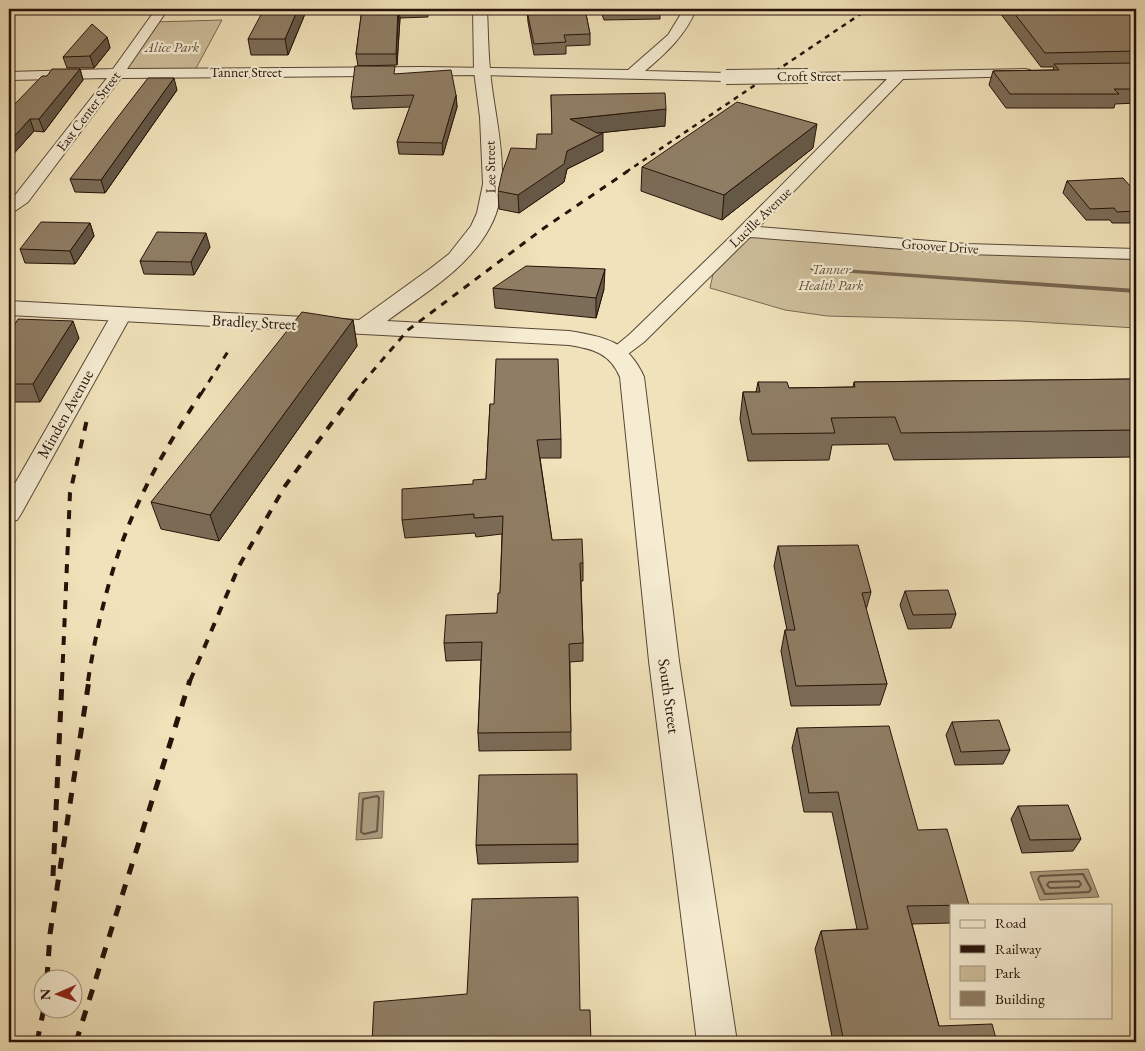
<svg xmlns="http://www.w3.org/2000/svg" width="1145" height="1051" viewBox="0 0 1145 1051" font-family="'EB Garamond',serif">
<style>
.green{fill:#cebf9c;stroke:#7a6852}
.water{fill:#ab9b7e;stroke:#76644f}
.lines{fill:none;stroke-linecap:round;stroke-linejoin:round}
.shore{stroke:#685644;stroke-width:2}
.stream{fill:#76644f;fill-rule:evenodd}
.minor-casing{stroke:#584635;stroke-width:2}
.tertiary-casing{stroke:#584635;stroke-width:2}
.minor{fill:#f5ecd2;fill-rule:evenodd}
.tertiary{fill:#f5ecd2;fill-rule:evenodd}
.rail-far3{stroke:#261209;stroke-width:2.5;stroke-dasharray:5 5;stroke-linecap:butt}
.rail-far2{stroke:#261209;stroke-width:3;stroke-dasharray:7 7;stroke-linecap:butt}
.rail-far1{stroke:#261209;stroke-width:4;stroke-dasharray:9 9;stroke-linecap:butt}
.rail{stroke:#261209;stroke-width:5;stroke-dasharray:11 11;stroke-linecap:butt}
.minor-bridge-casing{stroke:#584635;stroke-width:16;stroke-linecap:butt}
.minor-bridge{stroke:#f5ecd2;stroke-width:14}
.wall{fill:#7b6c57;stroke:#261209}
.shaded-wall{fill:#645847;stroke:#261209}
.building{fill:#8f7e65;stroke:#261209}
.labels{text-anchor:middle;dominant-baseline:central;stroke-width:4.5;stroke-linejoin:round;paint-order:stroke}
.far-park-label{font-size:14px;font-style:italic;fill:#614f3c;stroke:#f5ecd2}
.far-street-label{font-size:14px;fill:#261209;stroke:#f5ecd2}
.street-label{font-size:16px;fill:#261209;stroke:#f5ecd2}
</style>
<rect width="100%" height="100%" fill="#f0e2ba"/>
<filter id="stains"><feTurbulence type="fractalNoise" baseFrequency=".004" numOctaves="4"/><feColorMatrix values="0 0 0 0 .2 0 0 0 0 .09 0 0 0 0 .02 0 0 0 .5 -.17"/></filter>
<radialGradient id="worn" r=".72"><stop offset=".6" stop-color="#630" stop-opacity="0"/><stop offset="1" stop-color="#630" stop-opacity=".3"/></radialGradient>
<path class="green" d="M222,20L194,72L117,74L153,22Z
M744,231L967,249L1136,260V328L1019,321L827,316L785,310L710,288L713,274Z"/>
<path class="water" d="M384,791L382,838L356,840L359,793Z
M1088,869L1099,897L1040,900L1030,872Z"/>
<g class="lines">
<path class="shore" d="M377,796L379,798L377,831L364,834L361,832L363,799Z
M1083,874L1091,889L1089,892L1045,894L1038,879L1040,876Z
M1079,881L1081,884L1079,887L1050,888L1047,885L1049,882Z"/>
<path class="stream" d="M813,267L1136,289V293L811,270L810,269Z"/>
<g class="minor-casing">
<path id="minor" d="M156,9H168L127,69L422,67L628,70L668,35L684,9H696C686,35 666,53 645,71L726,73L731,74L733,77L731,80L726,81L481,75L121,78L28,202L15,211L9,212V199L16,194L107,78L9,80V72L113,69Z
M1025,69L1030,70L1032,73L1030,76L903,79L759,227L967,244L1136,249V259L967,254L750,237L644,342L624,357L617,359L610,357L607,353L630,334L730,237L887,79L808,80L803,79L801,76L803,73Z
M122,308L129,310L132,314L21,514L17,520L9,522V494L112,314L115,310Z"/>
</g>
<g class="tertiary-casing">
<path id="tertiary" d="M473,9H487C488,29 488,50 490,70C494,119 515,182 490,227C468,269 423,294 387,321L569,331C605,337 628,341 644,377L679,661L737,1042H697L649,661L620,377C610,353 593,349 569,345L9,315V301L359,320L431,268L449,254L471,226L477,213L483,184L480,117L474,71Z"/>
</g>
<use href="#minor" class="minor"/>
<use href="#tertiary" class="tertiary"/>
<path class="rail-far3" d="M626,172L868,9"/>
<path class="rail-far2" d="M201,394L229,350
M353,394L408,330L544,228L628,171"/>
<path class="rail-far1" d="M62,681L70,493L88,415
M88,681C98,618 114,553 142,495C159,459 180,426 201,393
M190,681L239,566L285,486L354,393"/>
<path class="rail" d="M53,876L62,680
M47,978L50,934L89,680
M37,1042L44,1008
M76,1042L190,680"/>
<g class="minor-bridge-casing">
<path id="minor-bridge" d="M726,77L808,76"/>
</g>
<use href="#minor-bridge" class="minor-bridge"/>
</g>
<path class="wall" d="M307,9L288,55H251L248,39Z
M362,9H428V17L400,18L397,65L358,66L356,54Z
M559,9H585L590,34V45L566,46V54L534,55L528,22L527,11L559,10Z
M600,9H660V19L604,20Z
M997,9H1136V103L1115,104L1114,108H1006L989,85L993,71L1053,70L1054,67H1041Z
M107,37L110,48L94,68H67L63,57Z
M80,69L83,80L44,132L34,131L9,159L47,76Z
M396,74L456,95L457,107L443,155L399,154L397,142L410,107L353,109L351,97Z
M177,90L105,193L75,192L70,179Z
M551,95L665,126L596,133L603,151L567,169L564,182L519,213L499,209L498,191L552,134Z
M813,148L722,220L641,191L642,167Z
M1067,181L1136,188V223H1112L1110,220H1086L1063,193Z
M90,223L94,236L75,264L25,263L20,249Z
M210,247L194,275L144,274L140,261Z
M493,288L604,289L596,318L495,308Z
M353,320L357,346L219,541L161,529L151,502Z
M9,324L79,338L40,402H9Z
M1136,379V457L894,460L888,444L832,445L829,460L748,461L740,419L743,392H756L758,382L789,388L853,387L854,382Z
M490,404L561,439V458H540L552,540L583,563V581H581L583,643V661L570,662L571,750L479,751L478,733L481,660L446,661L444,643L497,613L500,593L502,534L476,537L475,533L405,538L402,520L473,484L486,479Z
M778,546L871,592L866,610L887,684L880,705L791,706L781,651L785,630H787L774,566Z
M905,591L956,614L951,628L908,629L900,605Z
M952,722L1010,750L1003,764L955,765L946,735Z
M797,728L918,830L951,905V923L912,924L939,1026L997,1042H833L815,949L821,931L857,929L832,812H804L792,748Z
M1018,806L1081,839L1073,851L1022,853L1011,819Z
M578,844V862L478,864L476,845Z"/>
<path class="shaded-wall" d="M298,9H307L288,55L285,39Z
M399,9L400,18L397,65L396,54Z
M107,37L110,48L94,68L90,56Z
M9,41L12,51L9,54Z
M80,69L83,80L44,132L39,119Z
M174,78L177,90L105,193L101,180Z
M456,95L457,107L443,155L442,143Z
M666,109L665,126L570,136V119Z
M30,119L34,131L9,159V142Z
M817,124L813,148L722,220L724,195Z
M603,133V151L567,169L564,182L519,213L518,195L567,151Z
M90,223L94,236L75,264L70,251Z
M206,233L210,247L194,275L191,262Z
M605,269L604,289L596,318V298Z
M353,320L357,346L219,541L210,515Z
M73,321L79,338L40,402L33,384Z"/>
<path class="building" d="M264,9H298L285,39H248Z
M362,9H398L396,54H356Z
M561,9H585L590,34L564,35L566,42L534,44L527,11L561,10Z
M603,9H660V10L604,11Z
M1011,9H1136V51L1045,53Z
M92,24L107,37L90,56L63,57Z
M1136,63V89H1114L1119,94H1010L993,71L1059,70L1054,64Z
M355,66H395L394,74L451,70L456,95L442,143L397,142L414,95L351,97Z
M52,69H80L39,119H30L9,142V110L42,76H47Z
M148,78H174L101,180L70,179Z
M665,93L666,109L570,119L597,133H603L567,151L564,164L518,195L498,191L502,173L511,148L536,149L537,134H552L551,95Z
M737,102L817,124L724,195L642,167Z
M1123,178L1132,188H1136V211L1117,212L1114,208L1090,209L1067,181Z
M41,222L90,223L70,251L20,249Z
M157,232L206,233L191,262L140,261Z
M526,266L605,269L596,298L493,288Z
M302,312L353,320L210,515L151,502Z
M18,319L73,321L33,384H9V324H15Z
M496,359H558L561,439L537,440L552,540L582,539L583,563H580L583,643L569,644L571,732L478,733L482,642L444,643L446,615L497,613L498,593H500L503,516L474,518V514L402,520V489L473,484V480L486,479L490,404H494Z
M1136,379V430L901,433L895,417L831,418L835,433L752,434L743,392H760L758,382H787L789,388L855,387L854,382Z
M858,545L871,592L862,593L887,684L796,686L785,630H795L778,546Z
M948,590L956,614L913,615L905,591Z
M999,720L1010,750L961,752L952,722Z
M889,726L918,830L947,829L969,905L907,906L939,1026L992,1024L997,1042H920L919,1041L884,1042H844L821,931L868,929L838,792L809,793L797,728Z
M577,774L578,844L476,845L479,775Z
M1068,805L1081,839L1030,840L1018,806Z
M578,897L580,1010H590L591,1042H372L374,1002L467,994L472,899Z"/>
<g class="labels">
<g class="far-park-label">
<text x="172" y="47">Alice Park</text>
<text x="831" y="269">Tanner<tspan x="831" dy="16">Health Park</tspan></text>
</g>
<g class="far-street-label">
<text x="246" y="72">Tanner Street</text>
<text x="809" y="76">Croft Street</text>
<text transform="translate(88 111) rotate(-53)">East Center Street</text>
<text transform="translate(490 167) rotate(-91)">Lee Street</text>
<text transform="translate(760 217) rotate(-44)">Lucille Avenue</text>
<text transform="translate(940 246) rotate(4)">Groover Drive</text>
</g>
<g class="street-label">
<text transform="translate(254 322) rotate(3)">Bradley Street</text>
<text transform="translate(65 414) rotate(-61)">Minden Avenue</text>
<text transform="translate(669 696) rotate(82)">South Street</text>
</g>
</g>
<rect width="1145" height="1051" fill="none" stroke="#f0e2ba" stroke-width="30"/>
<rect x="10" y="10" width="1125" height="1031" fill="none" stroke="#261209" stroke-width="2.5"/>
<rect x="15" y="15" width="1115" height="1021" fill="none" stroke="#261209"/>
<rect x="950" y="904" width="162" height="115" fill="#f5ecd2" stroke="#a29582"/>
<rect x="960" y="920" width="25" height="8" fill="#f5ecd2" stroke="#a29582"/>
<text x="995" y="928" font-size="15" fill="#261209">Road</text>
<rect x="960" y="945" width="25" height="8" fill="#261209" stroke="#a29582"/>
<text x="995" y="954" font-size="15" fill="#261209">Railway</text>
<rect x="960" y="966" width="25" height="15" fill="#cebf9c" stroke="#a29582"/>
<text x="995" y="978" font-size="15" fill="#261209">Park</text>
<rect x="960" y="991" width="25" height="15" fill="#8f7e65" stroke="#a29582"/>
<text x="995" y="1004" font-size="15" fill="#261209">Building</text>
<g transform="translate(58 994) rotate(268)"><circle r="24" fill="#f5ecd2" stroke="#a29582"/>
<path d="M0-4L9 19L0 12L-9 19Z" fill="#8f2418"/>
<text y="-8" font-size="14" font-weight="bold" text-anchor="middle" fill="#261209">N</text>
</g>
<rect width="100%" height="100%" filter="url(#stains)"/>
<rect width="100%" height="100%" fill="url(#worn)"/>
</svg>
